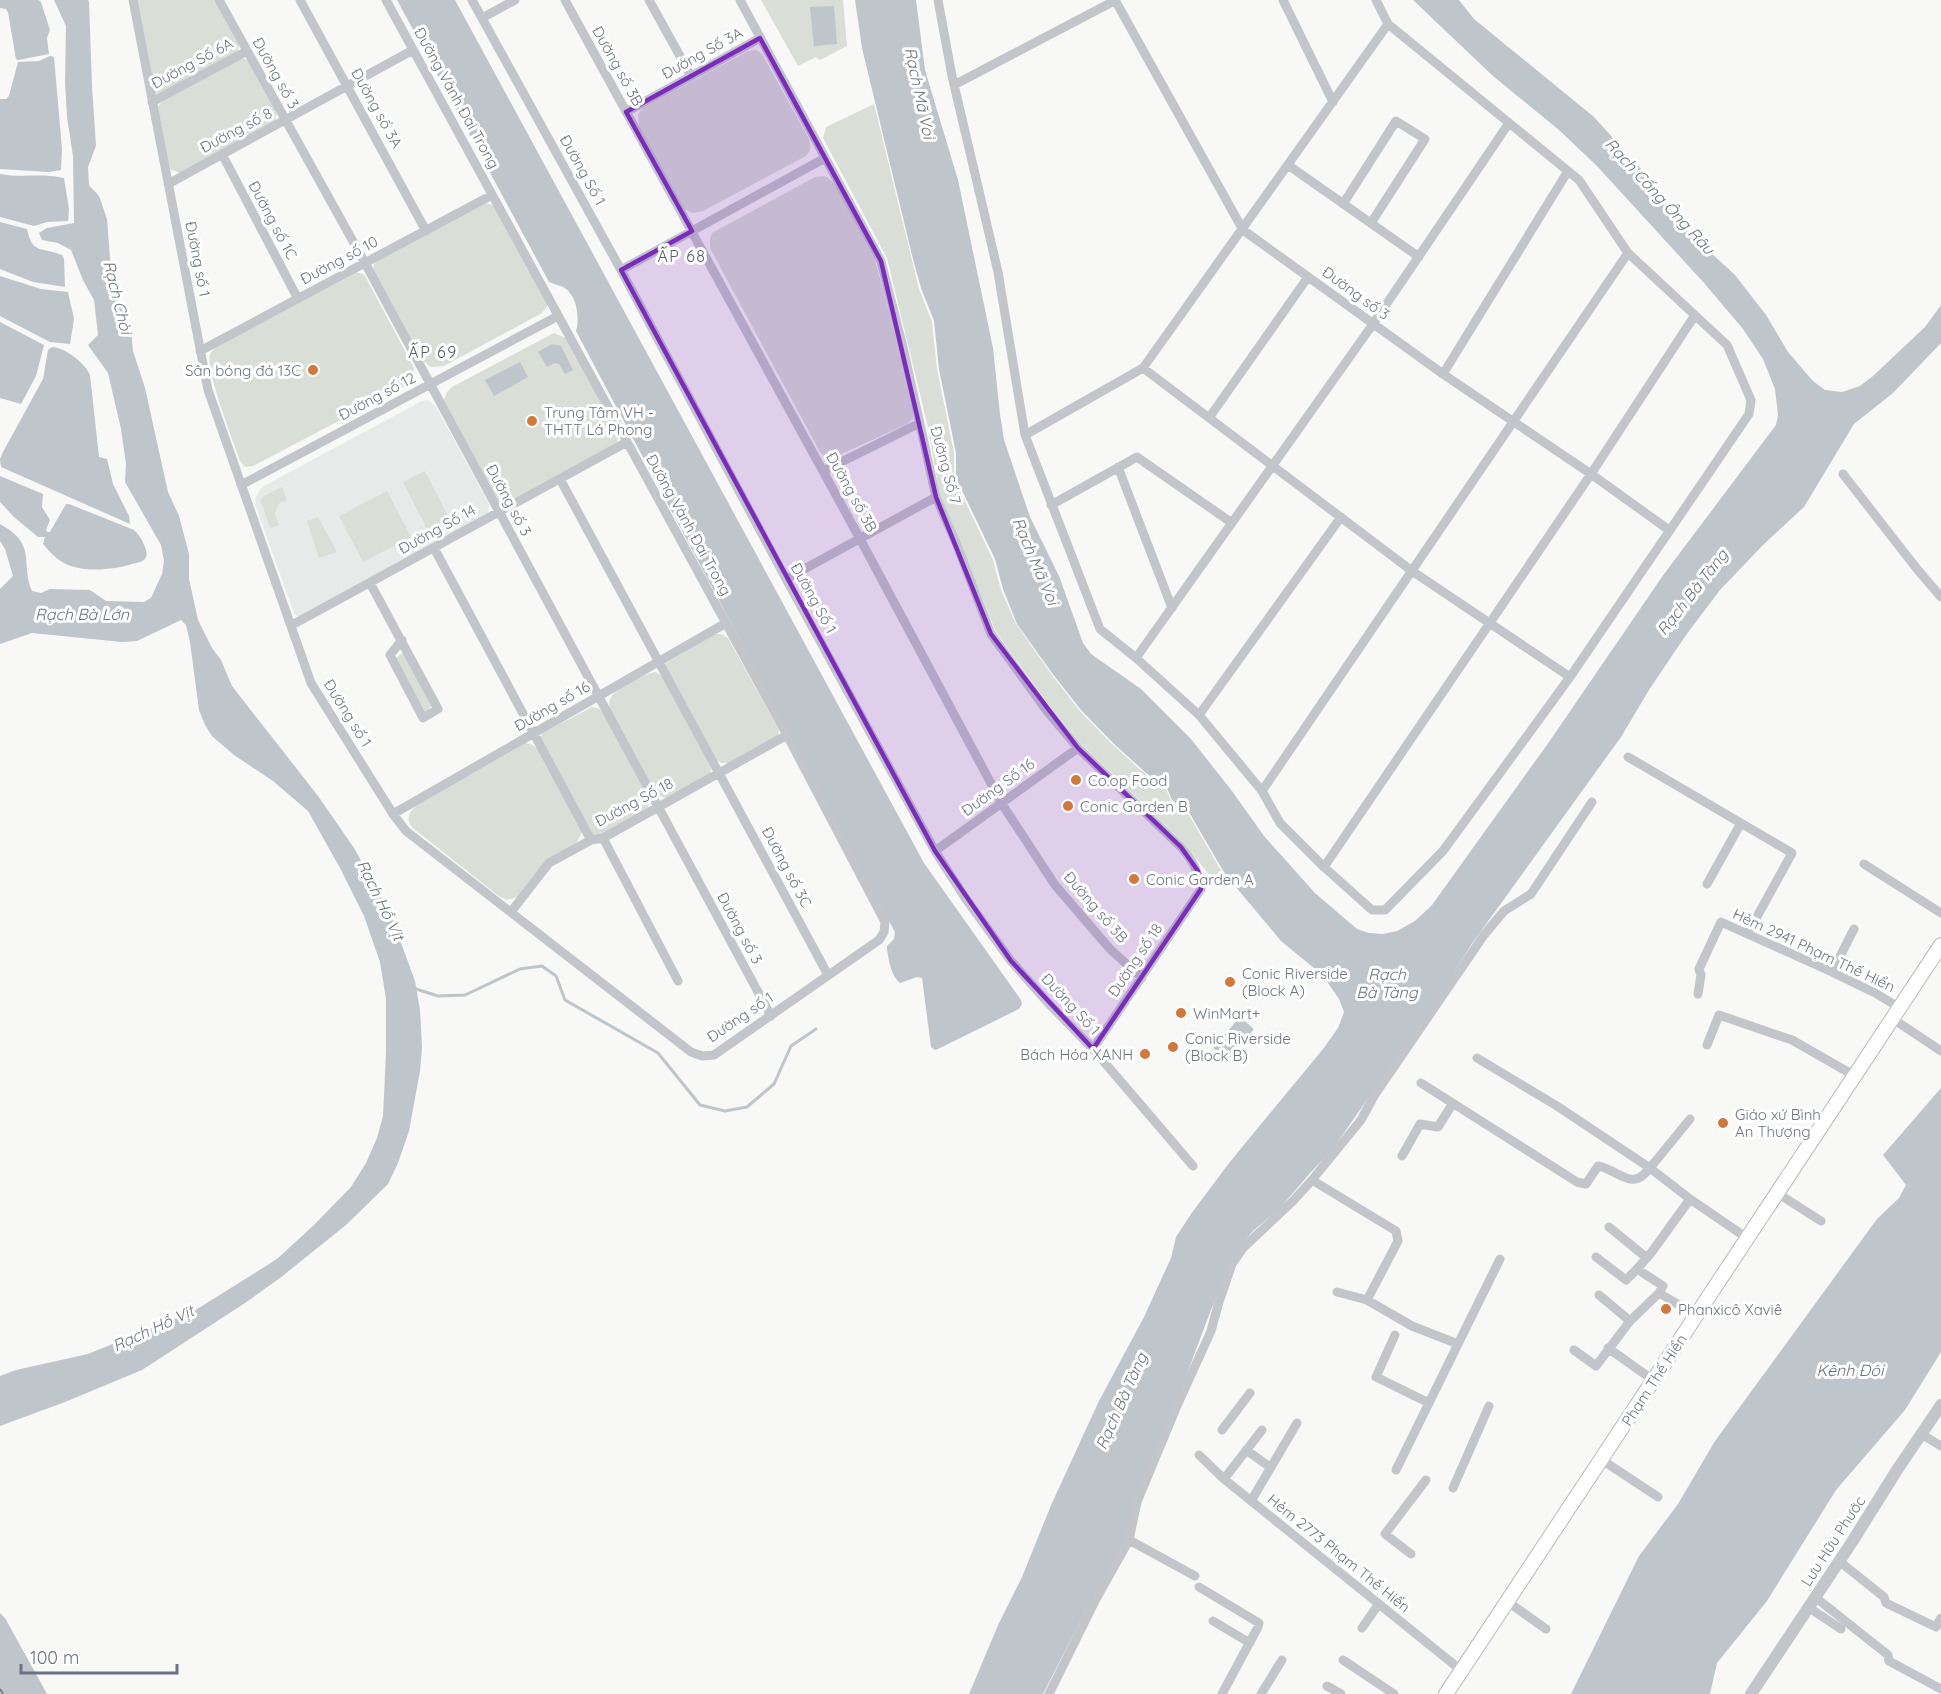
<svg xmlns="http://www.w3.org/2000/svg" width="1941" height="1694" viewBox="0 0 1941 1694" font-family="Quicksand,sans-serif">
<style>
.built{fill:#e8eae9}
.green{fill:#d9ded7}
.water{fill:#bec5cb}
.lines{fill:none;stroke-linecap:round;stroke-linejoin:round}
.stream{stroke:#bec5cb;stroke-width:3}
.ferry{stroke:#66747f;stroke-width:1.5;stroke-dasharray:8 6;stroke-linecap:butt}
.secondary-casing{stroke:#b7babf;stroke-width:16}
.minor{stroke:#c2c5c9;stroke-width:9}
.tertiary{stroke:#c2c5c9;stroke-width:12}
.secondary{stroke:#fff;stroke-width:14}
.marked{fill:#7b2cbf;fill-opacity:0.2;stroke:#7b2cbf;stroke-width:4.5;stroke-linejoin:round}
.poi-dot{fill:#d2783c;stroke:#fff;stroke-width:2}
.labels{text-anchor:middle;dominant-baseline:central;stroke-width:6;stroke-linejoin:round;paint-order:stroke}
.street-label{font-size:15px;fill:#6a7484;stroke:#fff}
.poi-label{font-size:15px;fill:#6a7484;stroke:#fff;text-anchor:start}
.water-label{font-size:16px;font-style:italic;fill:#66747f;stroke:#fff}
.neighbourhood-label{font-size:16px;letter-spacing:1.5px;fill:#575e69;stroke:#fff}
</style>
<rect width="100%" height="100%" fill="#f8f8f6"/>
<path class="built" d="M428,400L436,407L489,504L488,513L300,616H297L294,613L256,507L255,499L259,491L262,487L422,401Z"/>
<path class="green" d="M135,0H214L237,42L239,46L237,52L158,94L155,93Z
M761,0H843L847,46L820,60L816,57L798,66Z
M756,50L762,54L809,139C811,147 811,152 804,157L703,211L693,213L684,209L639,127L638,114L643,108L748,51Z
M242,58L248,60L277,111L275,121L180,173L170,169L158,106L163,101Z
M874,104L919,289L932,322L937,369L954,453V478L993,560L1001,590L1016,624L1051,674L1080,711L1112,744L1145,774L1166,789L1171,801L1189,815L1227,881H1214L1184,843L1081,744L1051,708L996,632L940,495L927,423L887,258L823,138L826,127Z
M823,176L827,177L835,184L875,260L900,353L913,414V419L907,424L833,458L824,456L820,452L710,248V238L712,233L815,177Z
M486,203L495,206L547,303V307L542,313L444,366L431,367L422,360L375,273L373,268L375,262Z
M356,273H361L365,276L414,368L413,380L407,385L253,466L245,467L240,461C234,443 205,370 210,355C211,351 214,350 216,347Z
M554,333L566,338L618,435L617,443L503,505H500L444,400L447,392L452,387Z
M425,471L449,518L427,529L403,482Z
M282,487L287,500L278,504L275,514L279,525L270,528L261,502L262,497Z
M387,491L411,537L363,562L339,516Z
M318,517L337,552L319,558L307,521Z
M715,634H721L728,638L779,730L778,736L730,763H722L716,760L665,664Z
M402,653L405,654L432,706L426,712L424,711L396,658Z
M656,672L662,676L711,768L710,774L665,798L656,794L610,711C609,705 608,701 612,696C617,688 647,672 656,672Z
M592,707L598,708L603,713L650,801L648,808L602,835L596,836L593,835L540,737L543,733Z
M526,743L533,745L537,749L582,832L577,842L518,897L507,900L500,897L414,829C406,822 407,813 416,806Z"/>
<path class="water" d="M0,0H38L41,2L50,30L47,38L49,54L18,60L16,59L8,12L6,9L0,8Z
M54,0H88L89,2L92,86L96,146L88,167L89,185L99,196L107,219L110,258L119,301L131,330L133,351L145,388L168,492L179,516L189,554V579L198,620L212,648L221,660L232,686L318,796L354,848L390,913L415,981L420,1010L422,1047L420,1071L409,1131L398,1163L388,1184L346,1225L280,1278L245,1303L142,1370L65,1402L0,1426V1376L16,1370L88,1354L194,1311L277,1259L314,1225L351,1187L366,1163L377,1138L383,1116L386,1053V999L380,962L364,916L340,868L308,811L273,781L234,755L212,736L205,725L199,710L190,642L186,625L181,620L137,641L122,642L32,633L0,644V589L13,576L5,549L0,541V524C38,545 20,562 32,591L41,593L50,589L90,590L106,601L144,602L151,598L162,574L164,561L161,545L125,482L126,464L121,429L108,373L88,345L98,335L94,300L83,280L71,250L58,243L42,240L39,233L47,228L74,223L73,156L67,117L65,82L66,26Z
M397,0H455L924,863L1021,1000L1022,1004L1019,1009L940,1048L935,1050L931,1047L922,978L917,977L900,983C891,976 889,961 887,949V946L894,939L895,932L576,331C580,318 577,294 563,287C559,285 553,284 549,282Z
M855,0H916L925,70L958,180L993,348L1000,414L1004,440L1030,517L1059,576L1083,643L1091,654L1141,689L1191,739L1232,791L1264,836L1315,893L1357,929L1369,933L1383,934L1397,931L1415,921L1432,905L1549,742L1664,574L1776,425L1778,415L1775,389L1763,359L1743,329L1705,284L1596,165L1559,130L1493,76L1413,0H1459L1474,19L1594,117L1642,170L1684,228L1735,275L1766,315L1788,352L1813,381L1825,390L1842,392L1860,386L1873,376L1925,327L1941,305V343L1893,393L1854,424L1804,507L1763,545L1720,590L1686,635L1649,690L1621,737L1471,945L1427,1014L1332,1150L1311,1172L1280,1208L1253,1231L1233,1255L1209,1315L1123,1544L1089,1604L1043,1694H969L999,1623L1022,1577L1052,1503L1099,1401L1144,1317L1171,1258L1176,1237L1191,1214L1229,1163L1323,1049L1338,1028L1344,1012L1339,999L1326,980L1315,969L1281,941L1225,874L1190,814L1172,800L1167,788L1146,773L1113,743L1081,710L1052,673L1017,624L1003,589L995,559L956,478V453L939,369L934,321L921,288L913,259L862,48Z
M834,6L837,44L814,46L810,7Z
M50,56L54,57L62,149L61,170L49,172L0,169V99H6L9,96L18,62L39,61Z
M0,174C21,178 43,173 64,178L69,209L68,221L47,222L34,226L0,217Z
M0,222L27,229C32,254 41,247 62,255L64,259L65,287L33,282L0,269Z
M0,276L41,289L68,292L74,319L70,344L50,342L0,316Z
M0,322L44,345L36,376L21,404L0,398Z
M552,344L561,346L573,370L565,374L559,364L555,363L547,367L538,352Z
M52,347C66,348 85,363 90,375L99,457L107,459L113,484L129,516L130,524L1,467L0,459L3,452L43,379L48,350Z
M520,362L528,377L494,396L485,380Z
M0,476L43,494L42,507L50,520L46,530L47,532H50L66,504H69L134,530C139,535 142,539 144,545C146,549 148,555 145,559C142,562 136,563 132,564C113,570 82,573 64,563C55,558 49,551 43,544L45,537H38L14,517L0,502Z
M1240,1017L1254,1029L1227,1060L1213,1048Z
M1941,1088V1352L1905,1410L1836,1490L1767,1601L1717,1663L1710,1694H1571L1639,1556L1678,1504L1715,1441L1877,1219L1899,1198L1906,1185L1883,1155Z
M0,1613L5,1618L47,1694H0Z"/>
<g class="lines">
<path class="stream" d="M413,988L438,996L465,995L520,969L542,966L556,976L565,1000L658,1053L700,1105L725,1111L747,1107L774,1084L791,1046L816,1029"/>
<path class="ferry" d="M0,1689L3,1694"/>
<g class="secondary-casing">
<path id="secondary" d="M1446,1694L1941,945"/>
</g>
<path class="minor" d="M133,0L208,390L311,683L393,814L406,831L691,1052L702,1056L714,1055L879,940L884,932L885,922L787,735L386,0
M219,0L365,263L771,1016
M300,0L426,231
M472,0L621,270L786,579L935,851L966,899L1011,961L1050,1005L1093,1049L1193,1166
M565,0L859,537L1002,804L1055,885L1110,949L1142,978
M649,0L691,76
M740,0L881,261L903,347L936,497L957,545L991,634L1047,711L1078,748L1181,847C1193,861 1198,870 1201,889L1093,1049
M938,0L952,76L998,272L1025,435L1100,629L1136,658L1199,715L1262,791L1280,823L1324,867L1372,910H1385L1443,851L1570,677L1749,414L1751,400L1727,345L1628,253L1579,180L1388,24L1376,0
M1115,0L1243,230L1443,374L1591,474L1669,530
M1283,0L1333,102
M482,18L515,0
M954,85L1116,0
M152,102L247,51
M626,112L760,38
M222,154L298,299
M1288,165L1419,257
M168,184L413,50
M1343,204L1396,121L1425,139L1371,223
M621,270L825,158
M200,351L492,195
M1143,368L1412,571L1570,677
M1443,374L1568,171
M1209,418L1308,277
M1025,435L1143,368L1388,24
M1118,467L1172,608
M823,471L920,423
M1843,474L1917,569L1941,597
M560,479L828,975
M241,485L558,316
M1051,505L1137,457L1232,523
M434,548L591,840
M786,579L936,497
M370,583L438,709L423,718L390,655L402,640
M292,625L627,442
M1136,658L1373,324L1509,123
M1199,715L1341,517
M1628,757L1792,853L1748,933
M1262,791L1628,253
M393,814L726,623
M603,838L678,981
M935,851L1078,748
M1864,864L1941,913
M1324,867L1591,474L1695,315
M1707,884L1741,823
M511,912L549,863L591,840L603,838L787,735
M1832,972L1854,929
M1698,994L1701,975L1699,969L1721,922L1832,972L1875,993L1900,1008
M1893,1019L1941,1051
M1707,1045L1719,1015L1792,1040L1855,1076
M1421,1083L1577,1182L1586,1184L1598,1166C1610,1167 1627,1184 1639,1178C1643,1176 1647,1171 1650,1168L1557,1106L1477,1058
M1690,1119L1650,1168L1690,1199L1747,1238
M1402,1156L1420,1124L1438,1127L1453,1103
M1312,1180L1396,1231L1398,1241L1367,1300
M1777,1193L1821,1221
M1609,1227L1647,1258
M1596,1257L1626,1280L1637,1269
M1337,1292L1367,1300L1412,1326L1458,1344L1396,1470
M1659,1293L1696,1315
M1599,1295L1630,1321
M1395,1335L1376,1377L1429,1403
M1458,1344L1500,1259
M1608,1348L1653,1380
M1574,1350L1596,1366L1630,1321L1659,1293L1663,1286L1637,1269L1651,1253L1690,1199
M1222,1430L1250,1393
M1921,1434L1941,1446
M1246,1450L1270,1467
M1199,1455L1224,1479L1462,1671
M1602,1460L1658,1497
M1224,1479L1262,1430
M1453,1488L1489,1406
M1251,1501L1297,1423
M1129,1540L1195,1576
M1411,1554L1385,1534L1426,1480
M1839,1561L1884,1597L1886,1603L1936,1627L1941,1618
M1199,1587L1259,1623L1258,1627L1222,1694
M1815,1597L1888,1655L1889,1661L1941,1689
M1508,1602L1546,1629
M1808,1607L1841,1629
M1213,1621L1250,1643
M1362,1628L1378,1605
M1343,1660L1394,1694
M1327,1686L1341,1694
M1049,1694L1096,1599L1129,1540L1137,1502L1176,1408L1211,1331L1218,1305L1232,1264L1243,1248L1293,1201L1312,1180L1361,1120L1374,1096L1484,935L1504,911L1531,894L1592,802
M1261,1694L1282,1660"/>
<path class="tertiary" d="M1751,1694L1852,1542L1897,1470L1941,1405"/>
<use href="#secondary" class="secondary"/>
</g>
<path class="marked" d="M760,38L881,261L936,497L991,634L1078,748L1181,847L1198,871L1201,889L1093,1049L1011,961L935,851L621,270L692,231L626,112Z"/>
<g class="poi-dot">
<circle cx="313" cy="370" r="6"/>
<circle cx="532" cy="421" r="6"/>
<circle cx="1076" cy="780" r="6"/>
<circle cx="1068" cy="806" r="6"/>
<circle cx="1134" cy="879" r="6"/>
<circle cx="1230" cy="982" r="6"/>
<circle cx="1181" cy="1013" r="6"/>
<circle cx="1173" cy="1047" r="6"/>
<circle cx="1145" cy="1054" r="6"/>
<circle cx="1723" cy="1123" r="6"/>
<circle cx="1666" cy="1309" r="6"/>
</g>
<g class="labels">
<g class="street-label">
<text transform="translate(702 53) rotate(-29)">Đường Số 3A</text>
<text transform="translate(192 63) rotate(-28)">Đường Số 6A</text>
<text transform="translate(618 66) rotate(61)">Đường số 3B</text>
<text transform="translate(276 73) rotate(61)">Đường số 3</text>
<text transform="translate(457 98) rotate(61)">Đường Vành Đai Trong</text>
<text transform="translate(377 108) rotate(61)">Đường số 3A</text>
<text transform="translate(236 130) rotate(-28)">Đường số 8</text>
<text transform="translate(583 170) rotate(61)">Đường Số 1</text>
<text transform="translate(273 220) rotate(62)">Đường số 1C</text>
<text transform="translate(198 259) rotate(79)">Đường số 1</text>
<text transform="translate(339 260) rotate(-28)">Đường số 10</text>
<text transform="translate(1356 293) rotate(36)">Đường số 3</text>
<text transform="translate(377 396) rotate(-28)">Đường số 12</text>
<text transform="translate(946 465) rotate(75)">Đường Số 7</text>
<text transform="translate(852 492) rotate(61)">Đường số 3B</text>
<text transform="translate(509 500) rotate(62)">Đường số 3</text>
<text transform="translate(689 525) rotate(61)">Đường Vành Đai Trong</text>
<text transform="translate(437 529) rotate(-29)">Đường Số 14</text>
<text transform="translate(814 598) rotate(61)">Đường Số 1</text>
<text transform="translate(552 706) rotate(-30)">Đường số 16</text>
<text transform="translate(348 713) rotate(58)">Đường số 1</text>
<text transform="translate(998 787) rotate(-36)">Đường Số 16</text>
<text transform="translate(634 802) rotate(-28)">Đường Số 18</text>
<text transform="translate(787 867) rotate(62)">Đường số 3C</text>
<text transform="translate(1096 907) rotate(49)">Đường số 3B</text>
<text transform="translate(740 928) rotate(62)">Đường số 3</text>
<text transform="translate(1814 950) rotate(25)">Hẻm 2941 Phạm Thế Hiển</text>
<text transform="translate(1135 960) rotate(-56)">Đường số 18</text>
<text transform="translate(1071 1004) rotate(47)">Đường Số 1</text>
<text transform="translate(740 1017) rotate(-34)">Đường số 1</text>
<text transform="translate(1654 1380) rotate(-57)">Phạm Thế Hiển</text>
<text transform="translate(1833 1541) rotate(-57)">Lưu Hữu Phước</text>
<text transform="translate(1339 1553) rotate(39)">Hẻm 2773 Phạm Thế Hiển</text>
</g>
<g class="poi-label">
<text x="301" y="370" text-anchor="end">Sân bóng đá 13C</text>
<text x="544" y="412">Trung Tâm VH -<tspan x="544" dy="17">THTT Lá Phong</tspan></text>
<text x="1088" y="780">Co.op Food</text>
<text x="1080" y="806">Conic Garden B</text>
<text x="1146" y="879">Conic Garden A</text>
<text x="1242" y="973">Conic Riverside<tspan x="1242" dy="17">(Block A)</tspan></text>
<text x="1193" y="1013">WinMart+</text>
<text x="1185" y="1038">Conic Riverside<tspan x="1185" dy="17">(Block B)</tspan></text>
<text x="1133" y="1054" text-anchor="end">Bách Hóa XANH</text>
<text x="1735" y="1114">Giáo xứ Bình<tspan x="1735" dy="17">An Thượng</tspan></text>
<text x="1678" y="1309">Phanxicô Xaviê</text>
</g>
<g class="water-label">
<text transform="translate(920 93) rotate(78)">Rạch Mã Voi</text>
<text transform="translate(1660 196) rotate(47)">Rạch Cống Ông Râu</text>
<text transform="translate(118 297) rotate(76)">Rạch Chòi</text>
<text transform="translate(1036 561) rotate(67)">Rạch Mã Voi</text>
<text transform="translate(1692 592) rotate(-52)">Rạch Bà Tàng</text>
<text x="82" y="614">Rạch Bà Lớn</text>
<text transform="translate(381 900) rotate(64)">Rạch Hồ Vịt</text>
<text x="1387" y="974">Rạch<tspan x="1387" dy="18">Bà Tàng</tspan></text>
<text transform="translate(153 1328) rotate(-25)">Rạch Hồ Vịt</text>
<text x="1850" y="1370">Kênh Đôi</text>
<text transform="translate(1121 1401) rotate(-66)">Rạch Bà Tàng</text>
</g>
<g class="neighbourhood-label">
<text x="682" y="256">ẤP 68</text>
<text x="433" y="352">ẤP 69</text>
</g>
</g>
<path d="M21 1664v9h156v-9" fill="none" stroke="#6a7484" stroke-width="3"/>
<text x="30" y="1664" font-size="18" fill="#6a7484" stroke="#ffffff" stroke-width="4.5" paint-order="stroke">100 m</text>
</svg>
